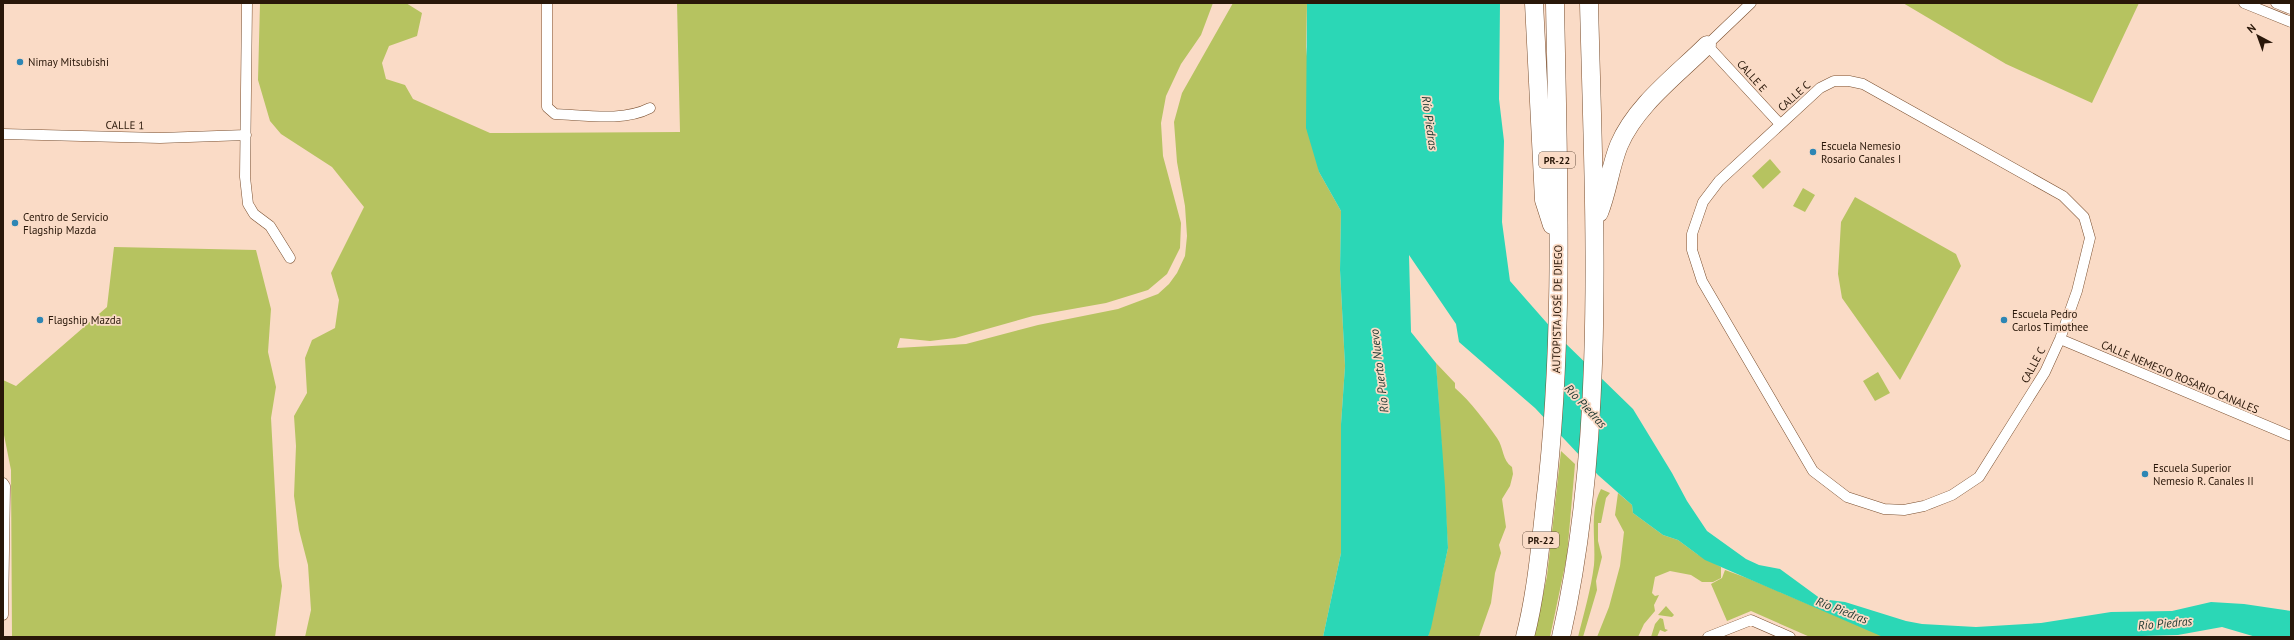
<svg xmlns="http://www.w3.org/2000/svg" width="2294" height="640" viewBox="0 0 2294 640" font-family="'PT Sans',sans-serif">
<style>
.green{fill:#b6c360}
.water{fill:#2bd7b6}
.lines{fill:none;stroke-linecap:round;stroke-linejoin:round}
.street-casing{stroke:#7a4f2f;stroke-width:11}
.highway-casing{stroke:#7a4f2f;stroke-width:19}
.street{stroke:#fff;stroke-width:10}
.highway{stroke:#fff;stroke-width:18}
.poi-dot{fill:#2d86b4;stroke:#fadbc6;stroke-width:1.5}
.labels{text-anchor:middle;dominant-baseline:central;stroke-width:3.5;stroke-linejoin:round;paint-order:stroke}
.shield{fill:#fadbc6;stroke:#685242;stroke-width:1}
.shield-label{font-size:10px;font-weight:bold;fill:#291709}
.poi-label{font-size:11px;fill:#291709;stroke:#fadbc6;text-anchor:start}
.street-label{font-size:11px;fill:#291709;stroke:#fadbc6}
.water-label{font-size:12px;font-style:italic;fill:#1d3730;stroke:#fadbc6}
</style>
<rect width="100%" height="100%" fill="#fadbc6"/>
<path class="green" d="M260,3H406L422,13L417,36L389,46L382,63L386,79L405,85L413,99L490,133L680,132L677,3H1213L1201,35L1181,64L1166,96L1161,123L1163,156L1181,223L1180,248L1167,274L1148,290L1106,303L1033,316L955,338L930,341L900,338L897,348L966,344L1038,325L1118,309L1158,294L1169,284L1177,273L1185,256L1187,236L1185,206L1177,162L1174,122L1182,93L1233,3H1307L1306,47L1319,172L1341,211L1340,270L1345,366L1341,424V553L1323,637H305L311,610L308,565L299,530L294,496L296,446L294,416L307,393L305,358L312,340L335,328L339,300L331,273L364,207L332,167L281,134L270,121L258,80Z
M1903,3H2139L2092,103L2006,64Z
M1770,159L1781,172L1763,189L1752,176Z
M1803,188L1815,195L1805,212L1793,206Z
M1855,197L1956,254L1961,266L1900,380L1842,298L1838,274L1841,222Z
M114,247L256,250L271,309L268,352L276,387L271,418L279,566L282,586L275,637H12L11,470L3,430V380L16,386L107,307Z
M1436,363L1455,383V388C1471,402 1485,421 1497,438C1504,448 1502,460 1512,467L1513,474L1510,486L1502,499L1506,527L1499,545L1501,553L1495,573L1491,603L1479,637H1428L1448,548Z
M1878,372L1890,393L1875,401L1863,381Z
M1561,451L1575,464L1567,556L1550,637H1534L1547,576Z
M1601,489L1610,493L1606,498L1601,523H1598V541L1602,557L1596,581L1597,590L1583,637H1578C1584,613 1591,589 1594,565C1596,540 1589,512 1601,489Z
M1618,493L1632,505L1633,513L1663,535L1678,540L1697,554L1721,567V578L1713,582H1702L1691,575L1670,571L1655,577L1652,593L1655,596L1659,595L1654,605L1655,611L1644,624L1638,637H1597L1609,607L1620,566L1624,532L1615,515Z
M1725,570L1747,578L1885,637H1810L1751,611L1727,621L1711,584L1722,578Z
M1666,606L1674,615L1672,617L1658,615Z
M1660,618L1663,619L1665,629L1668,630L1665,632L1660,630L1657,637H1651L1655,624Z"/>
<path class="water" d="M1307,3H1500L1499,99L1504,141L1502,222L1510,281L1561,339L1633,409L1672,473L1687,501L1707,531L1746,559L1759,565L1780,569L1821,599L1845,602L1906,621L1922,624L1976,627L2041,623L2111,612L2172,611L2211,602L2244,604L2291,611V637H2256L2222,627L2178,635L2106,637H1883L1705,560L1678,540L1663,535L1633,513L1632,505L1598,475L1535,408L1459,342L1456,324L1409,255L1411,332L1436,363L1445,487L1448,548L1431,628L1428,637H1323L1341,553V424L1345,366L1340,270L1341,211L1319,172L1306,128Z"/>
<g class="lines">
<g class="street-casing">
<path id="street" d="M247,3L245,177L248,204L254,214L270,226L290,258
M547,3V107L555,114C585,115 623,122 650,108
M1751,3L1707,45L1780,124
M2244,3L2291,22
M2276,3L2291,9
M1834,81H1849L1863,84L2063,196L2084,217L2090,238L2077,291L2060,339L2045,372L1979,477L1952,495L1924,506L1904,510L1884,509L1847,497L1813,471L1702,281L1692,250V234L1703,202L1719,181L1820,88Z
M3,134L160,138L246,135
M2060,339L2291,436
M3,483L5,486L3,615
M1708,637L1751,620L1790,637"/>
</g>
<g class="highway-casing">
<path id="highway" d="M1534,3L1544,200L1552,225
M1599,213C1608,191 1610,167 1619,145C1636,105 1677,75 1707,45
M1525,637C1536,594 1540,549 1545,504C1565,338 1558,170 1555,3
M1561,637C1607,435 1594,209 1589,3"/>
</g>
<use href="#street" class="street"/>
<use href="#highway" class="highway"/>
</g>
<g class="poi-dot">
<circle cx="20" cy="62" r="4"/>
<circle cx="1813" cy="152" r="4"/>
<circle cx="15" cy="223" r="4"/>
<circle cx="40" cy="320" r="4"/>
<circle cx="2004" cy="320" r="4"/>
<circle cx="2145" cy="474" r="4"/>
</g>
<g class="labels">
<g class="shield">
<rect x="1539" y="152" width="36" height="16" rx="3"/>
<rect x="1523" y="532" width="36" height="16" rx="3"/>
</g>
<g class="shield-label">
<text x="1557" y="160">PR-22</text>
<text x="1541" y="540">PR-22</text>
</g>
<g class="poi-label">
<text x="28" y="62">Nimay Mitsubishi</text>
<text x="1821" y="146">Escuela Nemesio<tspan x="1821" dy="13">Rosario Canales I</tspan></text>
<text x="23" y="217">Centro de Servicio<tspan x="23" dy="13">Flagship Mazda</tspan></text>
<text x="2012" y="314">Escuela Pedro<tspan x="2012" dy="13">Carlos Timothee</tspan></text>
<text x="48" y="320">Flagship Mazda</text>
<text x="2153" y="468">Escuela Superior<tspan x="2153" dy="13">Nemesio R. Canales II</tspan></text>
</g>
<g class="street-label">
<text transform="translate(1752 76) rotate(48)">CALLE E</text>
<text transform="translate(1794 96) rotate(-42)">CALLE C</text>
<text transform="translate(125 125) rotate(1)">CALLE 1</text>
<text transform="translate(1557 309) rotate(-89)">AUTOPISTA JOSÉ DE DIEGO</text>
<text transform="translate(2033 365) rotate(-62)">CALLE C</text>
<text transform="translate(2180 377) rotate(23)">CALLE NEMESIO ROSARIO CANALES</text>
</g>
<g class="water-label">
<text transform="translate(1430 123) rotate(82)">Río Piedras</text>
<text transform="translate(1379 371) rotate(-97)">Río Puerto Nuevo</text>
<text transform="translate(1586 406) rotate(47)">Río Piedras</text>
<text transform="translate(1842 610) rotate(21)">Río Piedras</text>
<text transform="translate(2165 623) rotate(-5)">Río Piedras</text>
</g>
</g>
<rect width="2294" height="640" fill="none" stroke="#291709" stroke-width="8"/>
<g transform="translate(2258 36) rotate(319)" stroke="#fadbc6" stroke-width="3" paint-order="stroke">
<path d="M0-3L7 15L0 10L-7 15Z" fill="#291709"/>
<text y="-6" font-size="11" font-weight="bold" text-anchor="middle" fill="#291709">N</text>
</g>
</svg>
